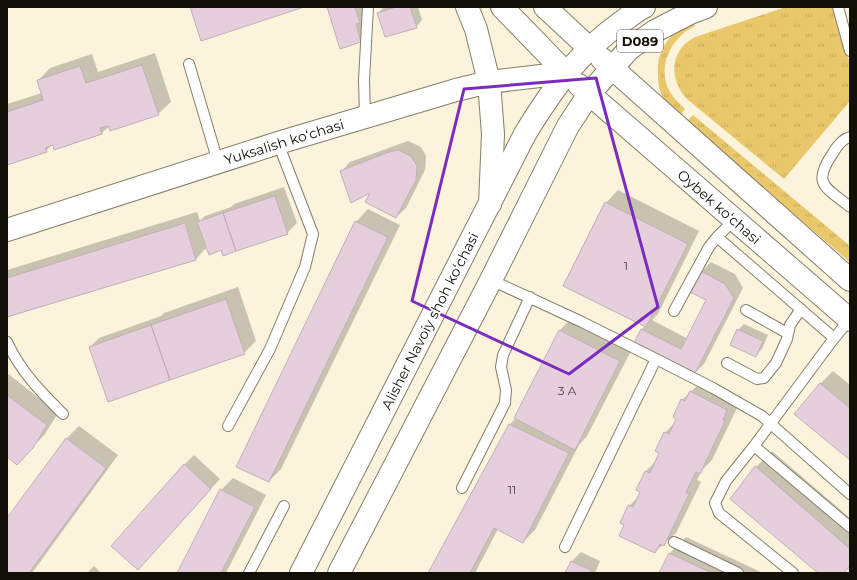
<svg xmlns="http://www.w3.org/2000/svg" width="857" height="580" viewBox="0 0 857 580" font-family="Montserrat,sans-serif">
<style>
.grass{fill:url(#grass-tufts)}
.shadow{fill:#0003}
.building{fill:#e6cfdc;stroke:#c4adba}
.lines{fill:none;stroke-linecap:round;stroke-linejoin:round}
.service-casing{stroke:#867e6a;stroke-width:12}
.secondary-casing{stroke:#867e6a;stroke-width:24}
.primary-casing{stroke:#867e6a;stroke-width:24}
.service{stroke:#fff;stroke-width:10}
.secondary{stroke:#fff;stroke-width:22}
.primary{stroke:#fff;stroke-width:22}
.marked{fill:none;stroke:#7b2cbf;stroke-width:3;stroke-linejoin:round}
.labels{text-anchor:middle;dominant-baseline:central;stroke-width:3.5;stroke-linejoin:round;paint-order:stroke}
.number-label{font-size:12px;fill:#473f3c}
.shield{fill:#fff;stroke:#595751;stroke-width:1}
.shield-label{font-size:13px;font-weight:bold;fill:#120f07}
.street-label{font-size:14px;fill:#120f07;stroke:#fff}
</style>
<defs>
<pattern id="grass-tufts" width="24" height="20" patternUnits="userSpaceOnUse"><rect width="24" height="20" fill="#e8c86a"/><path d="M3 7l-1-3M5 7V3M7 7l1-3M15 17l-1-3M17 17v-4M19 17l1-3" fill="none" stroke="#c6ab5a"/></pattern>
</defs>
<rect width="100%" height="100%" fill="#fbf3dc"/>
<path class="grass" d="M786,7H835L847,56L850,62V101L784,179L688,100C673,85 668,61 685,44C688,41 692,39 695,37Z
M692,21L695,26C671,37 656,68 670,92C674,99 680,104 685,109L680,116C674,110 667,104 663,97C659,91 658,82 658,76C656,48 670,34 692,21Z
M693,115L850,246V262L687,124V121Z"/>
<path class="shadow" d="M328,7H367L370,32L361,41Z
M384,7H418L422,20L416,27L378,13Z
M155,53L171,102L158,114L109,126L102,133L53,144L46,151L7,164V104L42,93L38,81L50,68L92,54L98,72Z
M408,141L421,147L426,156L425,170L406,208L396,217L373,191L341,172L350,162Z
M284,187L297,223L287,233L222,249L207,247L196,259L7,316V270L197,212L200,221L205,216L231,207L234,204Z
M618,190L699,231L658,314L652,320L688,339L708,300L701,272L711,262L735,274L743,288L704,364L694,374L635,343L642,329L645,326L606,203Z
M368,209L400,225L281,469L269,481L356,222Z
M238,287L256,341L244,353L90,347L99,338L161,316L164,313Z
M572,318L632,349L587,436L579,445L535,530L523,542L498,529L475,573H428L510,424L516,418L560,330Z
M744,324L768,335L762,349L755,356L738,330Z
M833,371L850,385V459L796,414L821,383Z
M7,373L58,413L45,434L29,451L7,456Z
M703,380L739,397L734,407L737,408L712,460L702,470L697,480L701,482L676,533L655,552L626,525L629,506L640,495L642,492L637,490L646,471L657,460L661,452L665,433L676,421L682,400Z
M79,426L118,455L32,573H7V520L67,438Z
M772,451L850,518V567L844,573H819L756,467Z
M194,455L220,479L138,569L184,465Z
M233,478L266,495L226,573H178L221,490Z
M686,537L763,573H660L670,553Z
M581,552L600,561L595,573H566L572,561Z
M94,566L101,573H87Z"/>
<path class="building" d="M190,7H304L201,41Z
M327,7H355L360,23L356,24L361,42L340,49Z
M396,7H410L417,28L385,37L377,13Z
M142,65L159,115L110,131L108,126L100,128L102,134L54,150L53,145L45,148L47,152L7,165V112L43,100L37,80L80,66L86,83Z
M398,150L411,156L417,166L416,180L396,218L365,202L370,193L351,203L340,171L389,152Z
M275,196L288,234L236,251L223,213Z
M605,202L688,244L646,327L563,286Z
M223,213L236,251L223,256L221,250L209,255L197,222Z
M355,221L388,237L269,482L236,467Z
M185,223L196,260L7,317V278Z
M701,271L725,284L734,298L694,375L634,343L641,329L681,349L706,300L690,292Z
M226,299L245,354L170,380L151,325Z
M151,325L170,380L108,402L89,347Z
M737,329L763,341L756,357L730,345Z
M559,330L620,361L575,450L514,418Z
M820,383L850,408V460L794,414Z
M690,391L727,410L723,420L725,421L700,474L696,472L686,492L689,494L664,546L660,544L655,553L619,536L624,525L620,523L628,505L633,507L640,492L636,490L645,471L650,473L659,453L655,451L664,432L669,434L676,419L673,417L681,399L685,401Z
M7,395L47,425L33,448L17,465L7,457Z
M509,424L569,453L523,543L494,528L470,573H428Z
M66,438L106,468L29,573H7V518Z
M184,464L211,489L138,570L111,546Z
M755,466L850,549V566L844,573H818L730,499Z
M220,489L255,507L221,573H177Z
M669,553L712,573H659Z
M571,561L591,570L590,573H565Z"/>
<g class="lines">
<g class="service-casing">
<path id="service" d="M838,7L850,51
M189,64L218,162
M365,117L364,80L368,7
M850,137C842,139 837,146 833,153C811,185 826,187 850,207
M717,237L834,338
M491,280L582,322L656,359L713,388L762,416L850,494
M746,310L787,333
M674,311L709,247L717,237L734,220
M7,342C21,372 40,391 63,414
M727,363L757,379L764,378L776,363L787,339L790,325L801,309
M228,426L270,349L305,267L313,234L278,143
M754,446L850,527
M462,488L505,403L506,390L501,367L503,355L530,297
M674,542L738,573
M565,547L656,359
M249,573L284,506
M793,573L719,513L715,503L726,481L754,446L832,341L849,320"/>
</g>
<g class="secondary-casing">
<path id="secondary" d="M467,7L476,29L489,82L493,134L490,204
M502,7L566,73
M545,7L589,48
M7,230L278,143L456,90L489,82L566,73"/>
</g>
<g class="primary-casing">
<path id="primary" d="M602,59L850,280
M579,85L850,320
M301,573L525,134C553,88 578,53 623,21C630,16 636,11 644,7
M339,573L491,280L568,126L589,94L629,49L655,31L690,13L706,7"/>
</g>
<use href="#service" class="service"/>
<use href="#secondary" class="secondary"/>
<use href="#primary" class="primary"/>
</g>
<path class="marked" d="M596,78L658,307L569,374L412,301L464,89Z"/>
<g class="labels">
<g class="number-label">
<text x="626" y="265">1</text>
<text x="567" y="390">3 A</text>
<text x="512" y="489">11</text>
</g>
<rect class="shield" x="617" y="30" width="46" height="22" rx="3"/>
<g class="shield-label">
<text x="640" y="41">D089</text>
</g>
<g class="street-label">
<text transform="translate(284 142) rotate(-17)">Yuksalish koʻchasi</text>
<text transform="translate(719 207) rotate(41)">Oybek ko‘chasi</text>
<text transform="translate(430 321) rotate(-63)">Alisher Navoiy shoh koʻchasi</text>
</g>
</g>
<rect width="857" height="580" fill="none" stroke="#120f07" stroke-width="16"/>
</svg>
